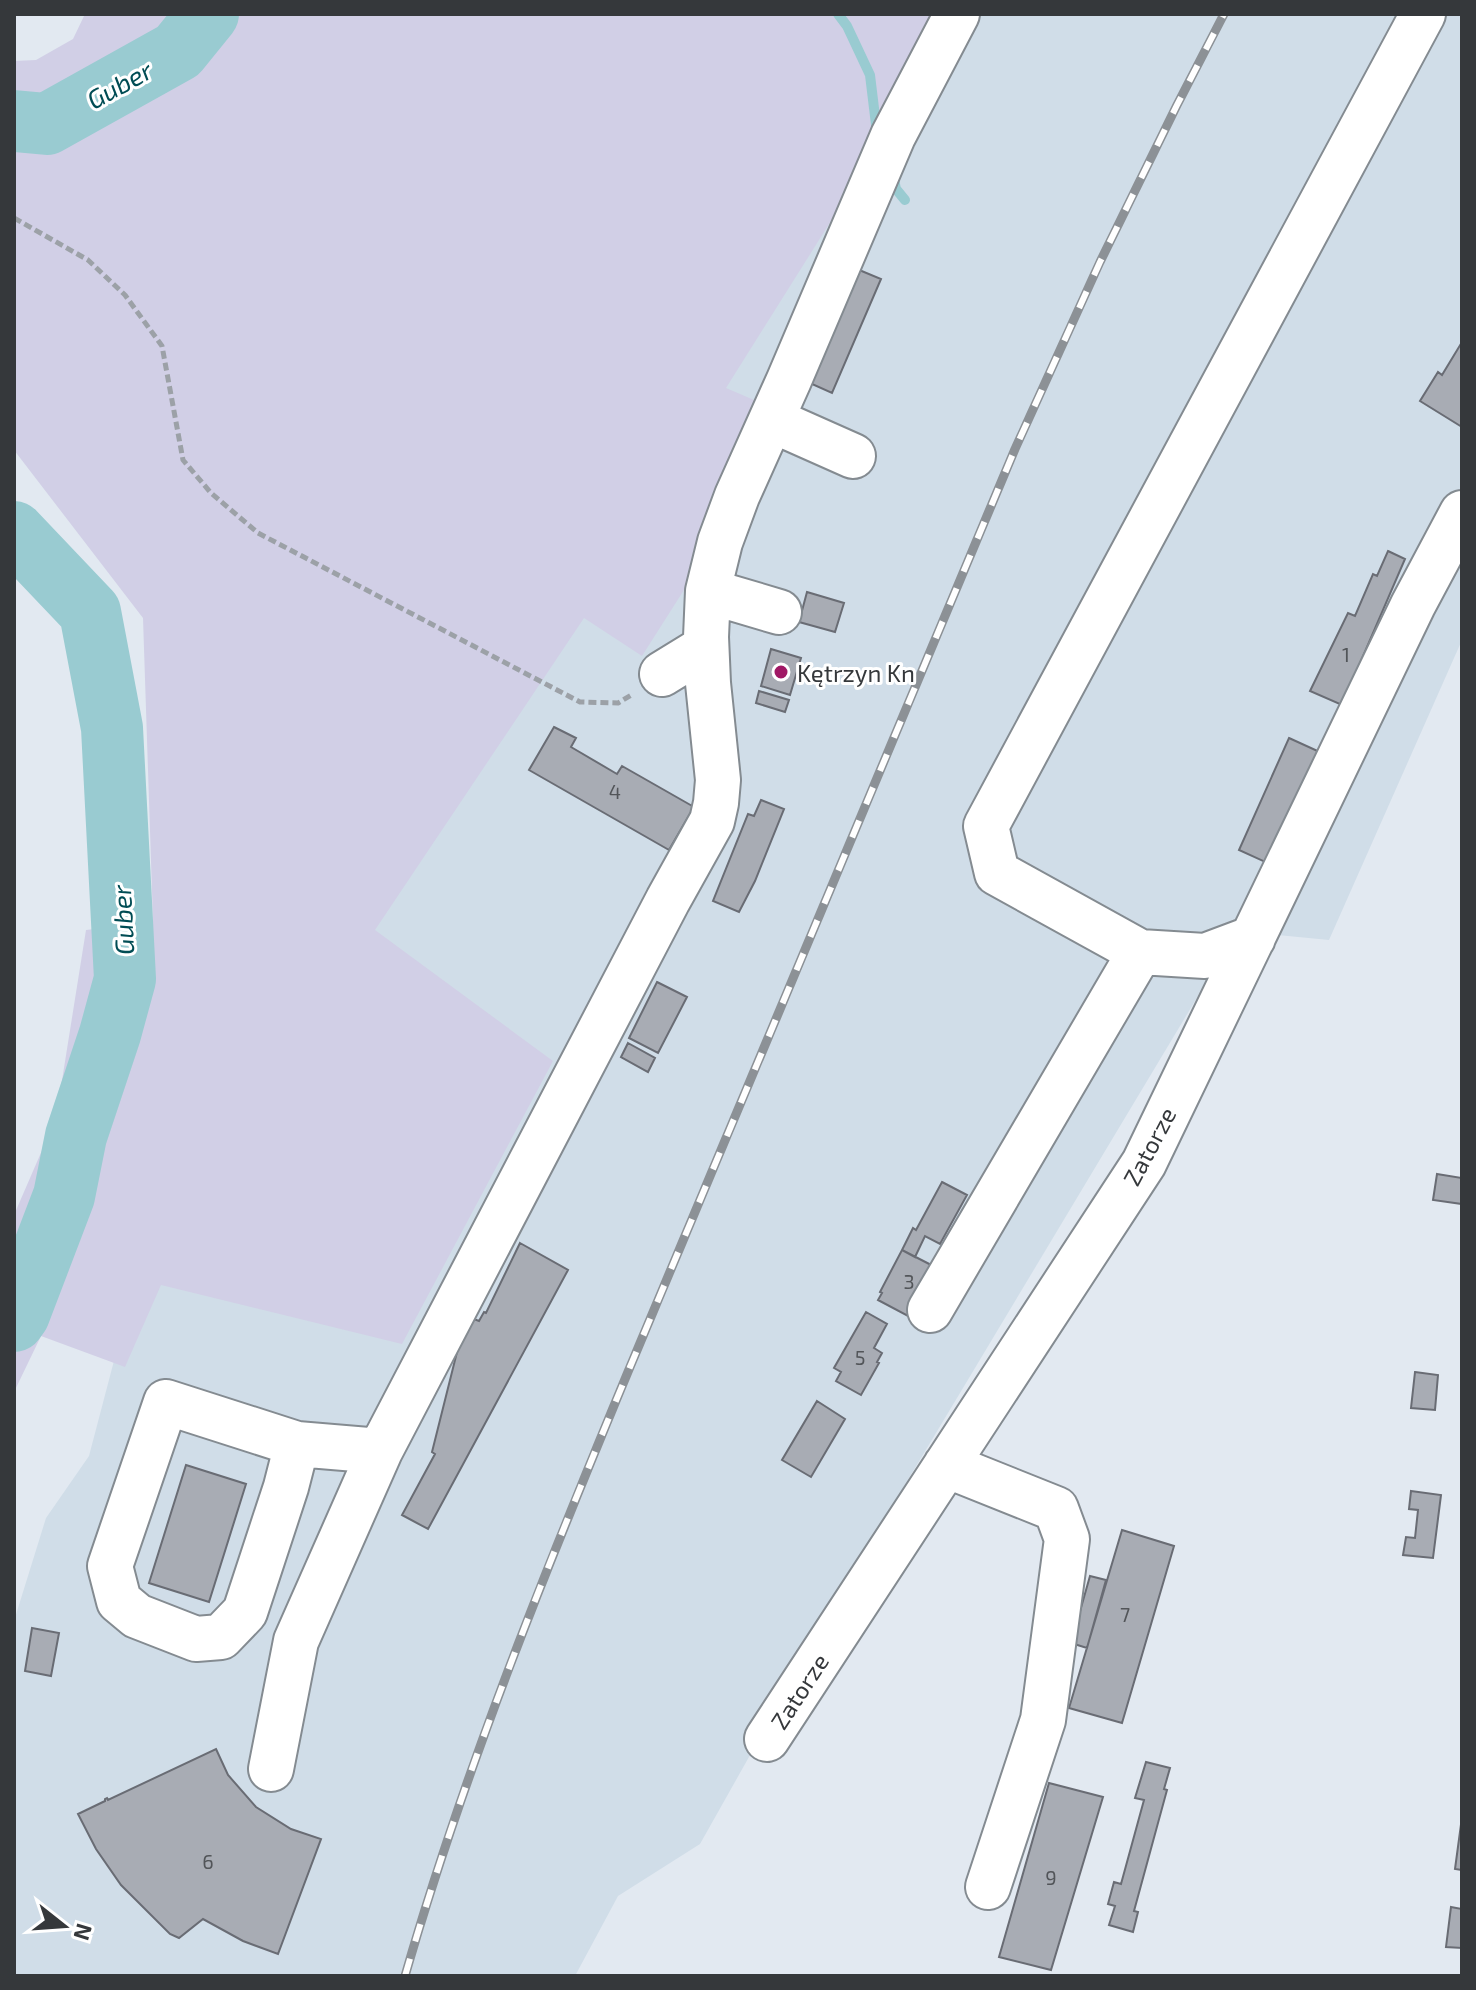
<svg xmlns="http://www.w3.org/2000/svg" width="1476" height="1990" viewBox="0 0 1476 1990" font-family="'Exo 2',sans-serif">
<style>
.built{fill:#d0dde8}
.green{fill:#d1cfe6}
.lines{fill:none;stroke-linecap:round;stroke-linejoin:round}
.stream{stroke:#99cbd1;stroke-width:10}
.river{stroke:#99cbd1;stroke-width:62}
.building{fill:#a8acb4;stroke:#696c74;stroke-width:2}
.minor-casing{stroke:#848b91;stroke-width:48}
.path{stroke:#9ca1a7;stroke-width:5;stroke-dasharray:8 4;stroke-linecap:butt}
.minor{stroke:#fff;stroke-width:44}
.rail-casing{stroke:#8c9196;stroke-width:9}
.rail{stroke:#fff;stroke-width:6;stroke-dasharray:18;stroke-linecap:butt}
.poi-dot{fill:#a01865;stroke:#fff;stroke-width:3}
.labels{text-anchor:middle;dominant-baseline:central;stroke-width:6;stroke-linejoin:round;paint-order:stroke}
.number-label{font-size:20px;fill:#525559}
.poi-label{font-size:24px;fill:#35383b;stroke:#fff;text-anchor:start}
.street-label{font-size:24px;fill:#35383b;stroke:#fff}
.water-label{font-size:26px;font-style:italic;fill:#004c54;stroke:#fff}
</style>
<rect width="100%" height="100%" fill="#e2e9f1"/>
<path class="built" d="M918,14H1462V640L1329,940L1237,931L861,1558L700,1844L618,1896L575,1976H14V1621L46,1518L89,1456L204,1018Z"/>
<path class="green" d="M85,14H961L726,388L794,417L642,656L584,618L375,930L553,1061L402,1344L161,1285L125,1367L41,1336L14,1392V1215L56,1118L86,930L153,922L143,618L14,450V61L36,60L73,39Z"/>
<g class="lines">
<path class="stream" d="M838,14L847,26L870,75L877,133
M893,175L896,189L905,200"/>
<path class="river" d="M14,121L47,124L178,51L208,14
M14,532L90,612L112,728L125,979L110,1034L76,1136L64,1196L19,1314L14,1321"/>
</g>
<path class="building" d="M852,267L881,279L832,393L803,380Z
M1462,342V427L1420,401L1438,372L1442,375Z
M1388,551L1405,559L1342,705L1310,691L1348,613L1355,616L1373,574L1377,576Z
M807,592L844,603L835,632L799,622Z
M771,649L801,658L790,695L761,686Z
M759,691L789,700L785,712L756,703Z
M554,727L576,738L571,747L617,774L622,766L694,807L669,850L529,770Z
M1289,738L1322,753L1272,865L1239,850Z
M761,800L784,809L755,881L739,912L713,901L748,814L754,816Z
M657,982L687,997L658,1053L629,1038Z
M628,1043L655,1058L648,1072L621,1057Z
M1437,1174L1462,1178V1204L1433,1200Z
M942,1182L967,1195L940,1244L925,1236L915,1257L902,1250L913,1228L916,1230Z
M520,1243L568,1270L428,1529L402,1515L435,1454L432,1452L466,1316L479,1321L484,1312L486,1313Z
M902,1250L939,1269L908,1316L878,1300L882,1293L880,1292Z
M866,1312L887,1324L874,1348L882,1353L877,1362L879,1363L861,1395L836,1381L841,1372L834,1368Z
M1415,1372L1438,1375L1435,1410L1411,1408Z
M817,1401L845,1419L811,1477L782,1460Z
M186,1465L246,1484L209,1602L149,1583Z
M1411,1491L1441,1495L1433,1558L1403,1555L1406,1537L1415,1538L1418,1510L1409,1509Z
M1122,1530L1174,1546L1122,1723L1069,1708Z
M1090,1576L1106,1580L1087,1648L1071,1643Z
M32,1628L59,1633L51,1676L25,1671Z
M216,1749L228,1775L256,1807L291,1829L321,1839L278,1954L243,1941L203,1919L179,1938L170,1934L121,1885L96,1849L78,1814L105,1801V1799L107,1798L108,1800Z
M1146,1762L1170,1768L1164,1789L1167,1790L1134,1911L1138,1912L1133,1932L1109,1925L1115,1906L1108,1904L1114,1882L1121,1884L1144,1800L1135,1798Z
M1049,1783L1103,1797L1051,1970L999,1957Z
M1462,1817V1870L1455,1869Z
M1451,1907L1462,1909V1948L1446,1947Z"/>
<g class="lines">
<g class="minor-casing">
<path id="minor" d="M772,420L853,456
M708,591L779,612
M662,674L706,647
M1253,938L1205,956L1140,952L997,873L986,826L1423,14
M930,1310L1140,952
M297,1444L286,1487L245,1612L221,1637L196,1639L137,1616L119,1601L110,1566L166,1402L297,1444L380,1451
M946,1465L1056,1509L1067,1539L1043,1720L988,1887
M767,1739L1144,1163L1413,605L1462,513
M271,1769L296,1641L380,1451L668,900L712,821L716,803L718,780L708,683L706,637L708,591L720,542L737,496L789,380L893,136L957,14"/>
</g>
<path class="path" d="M14,218L88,260L125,295L162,346L183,460L211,493L258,533L580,702L618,703L633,694"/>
<use href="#minor" class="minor"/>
<g class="rail-casing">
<path id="rail" d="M405,1976C465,1768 547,1567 630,1367L1015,449L1100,262L1177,105L1224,14"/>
</g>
<use href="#rail" class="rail"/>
</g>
<circle class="poi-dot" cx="781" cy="672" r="8"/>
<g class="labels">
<g class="number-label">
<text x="1346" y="654">1</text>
<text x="615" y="791">4</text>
<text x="909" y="1281">3</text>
<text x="860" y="1357">5</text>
<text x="1125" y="1614">7</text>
<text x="208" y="1861">6</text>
<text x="1051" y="1877">9</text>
</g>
<g class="poi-label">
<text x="797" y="672">Kętrzyn Kn</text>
</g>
<g class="street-label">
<text transform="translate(1149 1146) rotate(-62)">Zatorze</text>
<text transform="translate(799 1691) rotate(-57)">Zatorze</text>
</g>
<g class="water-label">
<text transform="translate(119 84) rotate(-29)">Guber</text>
<text transform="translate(122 920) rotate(-93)">Guber</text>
</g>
</g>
<rect width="1476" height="1990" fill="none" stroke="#35383b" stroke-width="32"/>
<g transform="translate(64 1926) rotate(107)" stroke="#ffffff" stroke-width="6" paint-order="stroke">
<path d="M0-6L14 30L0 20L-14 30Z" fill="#35383b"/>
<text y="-12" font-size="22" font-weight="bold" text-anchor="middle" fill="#35383b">N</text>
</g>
</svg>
